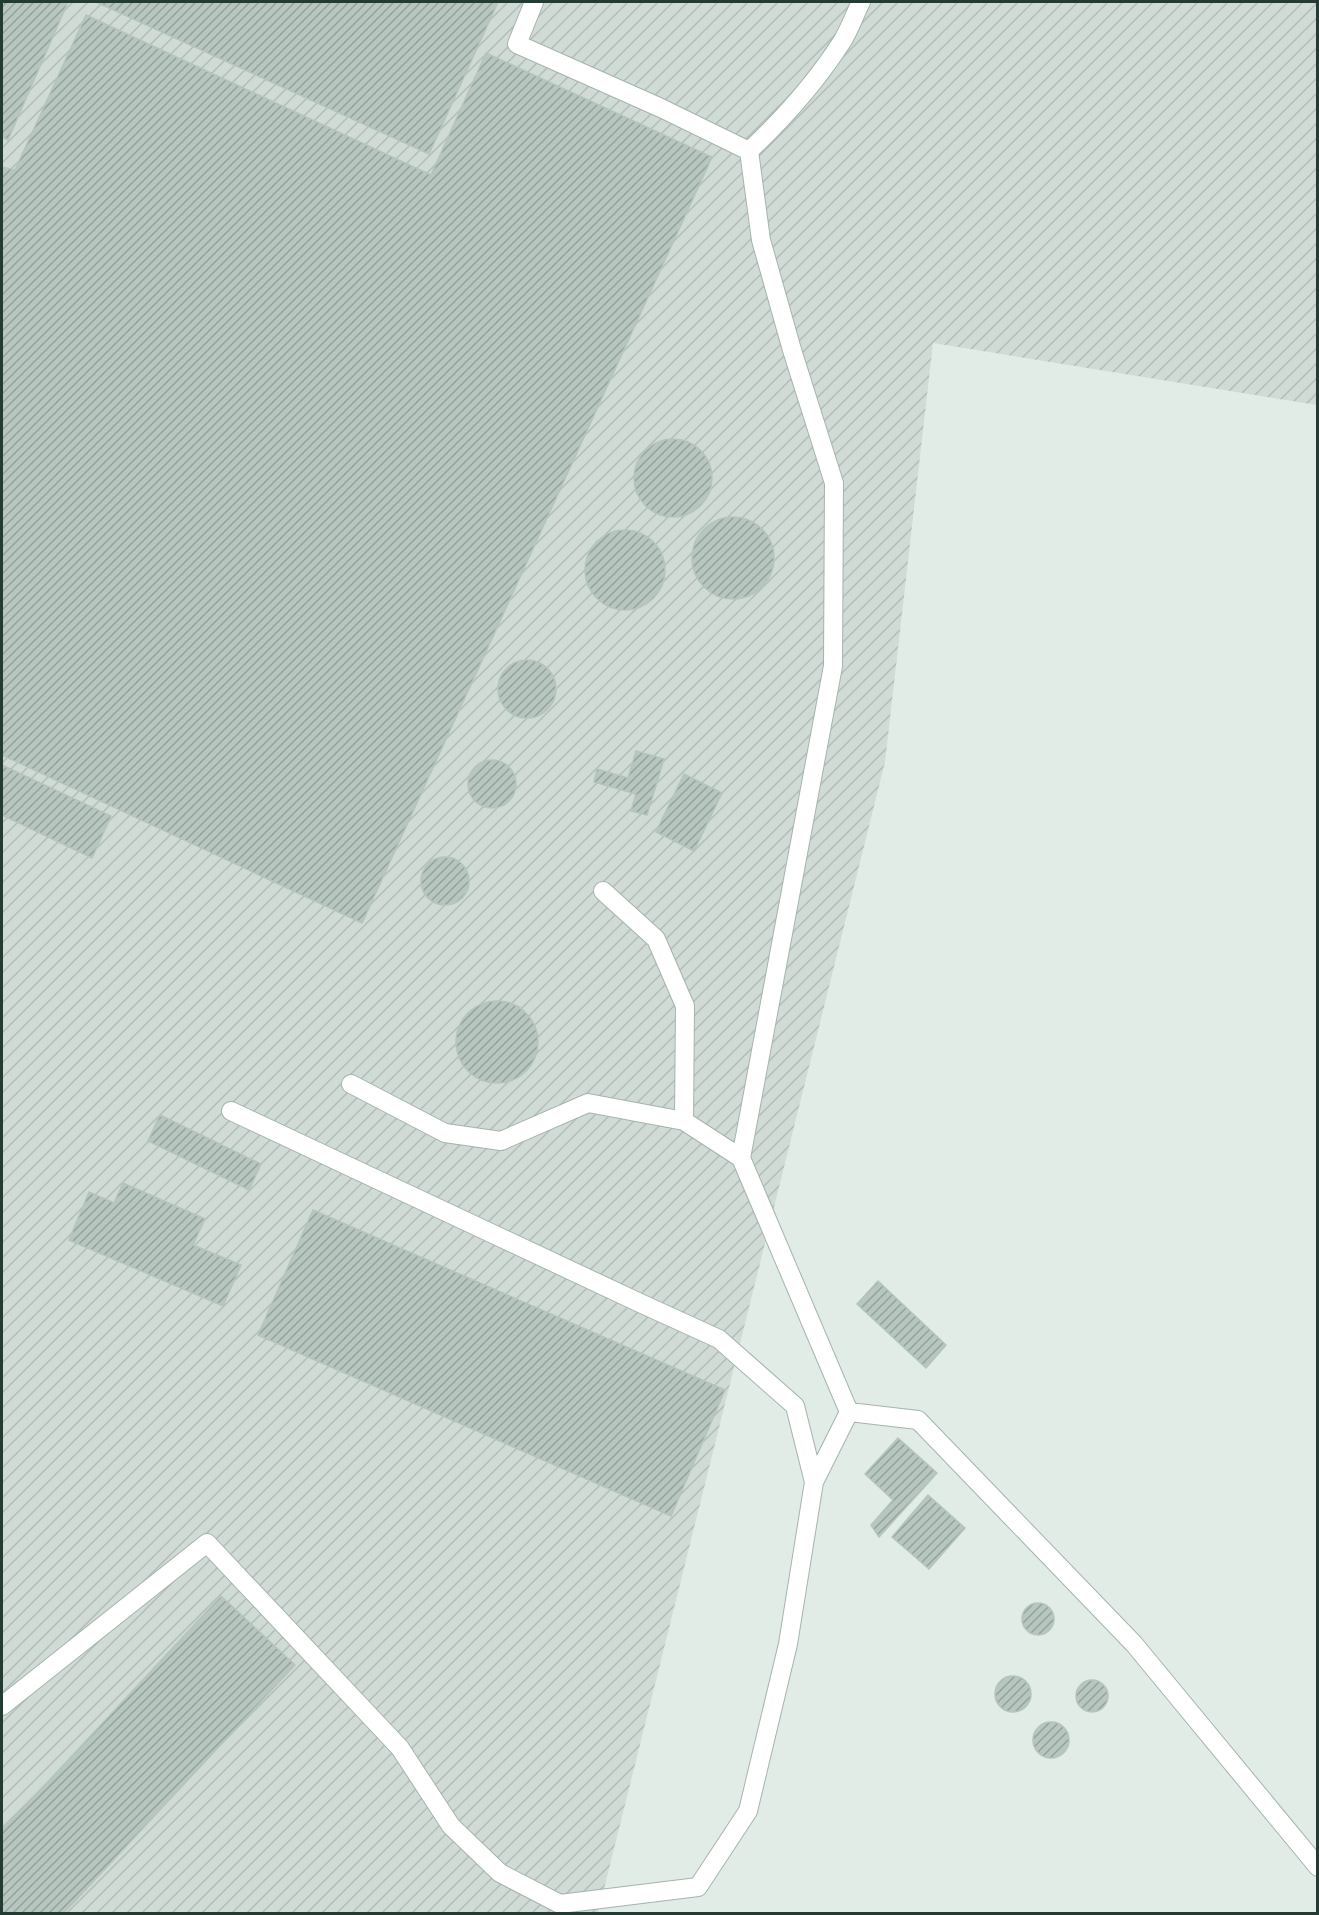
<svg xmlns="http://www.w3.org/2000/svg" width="1319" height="1915" viewBox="0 0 1319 1915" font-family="'Fira Sans',sans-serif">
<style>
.industrial{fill:url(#industrial-furrows)}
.building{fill:url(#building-hatch);stroke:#b4c5bd;stroke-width:1.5}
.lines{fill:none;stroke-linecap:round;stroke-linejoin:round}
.lane-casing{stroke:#a4b4ad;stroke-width:20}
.lane{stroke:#fff;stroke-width:18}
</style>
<defs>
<pattern id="industrial-furrows" width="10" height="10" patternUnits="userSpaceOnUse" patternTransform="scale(1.5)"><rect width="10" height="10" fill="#d0dbd5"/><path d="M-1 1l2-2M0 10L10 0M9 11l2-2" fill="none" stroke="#b2bdb7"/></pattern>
<pattern id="building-hatch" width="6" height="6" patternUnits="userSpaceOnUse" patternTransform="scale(1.5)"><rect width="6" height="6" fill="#b7c6bf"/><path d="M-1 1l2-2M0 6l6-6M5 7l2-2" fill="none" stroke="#94a29c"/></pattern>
</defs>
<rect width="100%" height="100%" fill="#e1ece6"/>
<path class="industrial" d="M2,2H1317V405L933,343L885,762L598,1913L2,1914Z"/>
<path class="building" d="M2,2H68L8,140L2,137Z
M96,2H498L429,154Z
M86,15L431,175L486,53L712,157L362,923L2,755V167L15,170Z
M634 478a39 39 0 1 1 78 0a39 39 0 1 1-78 0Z
M692 558a41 41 0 1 1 82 0a41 41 0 1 1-82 0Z
M585 570a40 40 0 1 1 80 0a40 40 0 1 1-80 0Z
M498 689a29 29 0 1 1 58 0a29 29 0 1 1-58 0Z
M636,751L664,759L647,815L631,811L636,794L594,782L597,769L628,778Z
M468 784a24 24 0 1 1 48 0a24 24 0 1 1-48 0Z
M2,765L111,816L92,858L2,815Z
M684,774L722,793L694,851L656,832Z
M421 881a24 24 0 1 1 48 0a24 24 0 1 1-48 0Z
M456 1042a41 41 0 1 1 82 0a41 41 0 1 1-82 0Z
M160,1115L261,1164L249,1190L148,1141Z
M123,1183L205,1219L193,1245L241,1265L223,1306L69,1240L89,1192L114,1203Z
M313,1210L725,1390L671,1516L258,1335Z
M878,1281L946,1345L926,1368L857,1304Z
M898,1438L937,1473L879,1537L871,1525L893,1500L865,1474Z
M928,1495L965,1528L929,1569L892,1537Z
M221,1596L295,1665L63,1914H2V1831Z
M1022 1619a16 16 0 1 1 32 0a16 16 0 1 1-32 0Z
M995 1694a18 18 0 1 1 36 0a18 18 0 1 1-36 0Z
M1076 1696a16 16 0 1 1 32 0a16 16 0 1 1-32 0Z
M1033 1740a18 18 0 1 1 36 0a18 18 0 1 1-36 0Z"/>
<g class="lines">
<g class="lane-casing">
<path id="lane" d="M534,2L517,44L661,108L749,151C784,118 817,81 843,40C850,28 855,14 861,2
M603,891L656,939L685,1006L684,1121L741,1158L833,666L834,483L792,350L761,240L749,151
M351,1084L445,1133L501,1141L588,1103L684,1121
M231,1111L640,1303L719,1339L795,1406L814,1482L849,1412L741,1158
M849,1412L918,1420L1134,1644L1318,1867
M2,1706L207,1543L400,1748L451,1826L500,1873L560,1904L698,1887L748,1811L788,1644L814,1482"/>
</g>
<use href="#lane" class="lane"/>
</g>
<rect width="1319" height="1915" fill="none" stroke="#223c33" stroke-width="6"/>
</svg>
